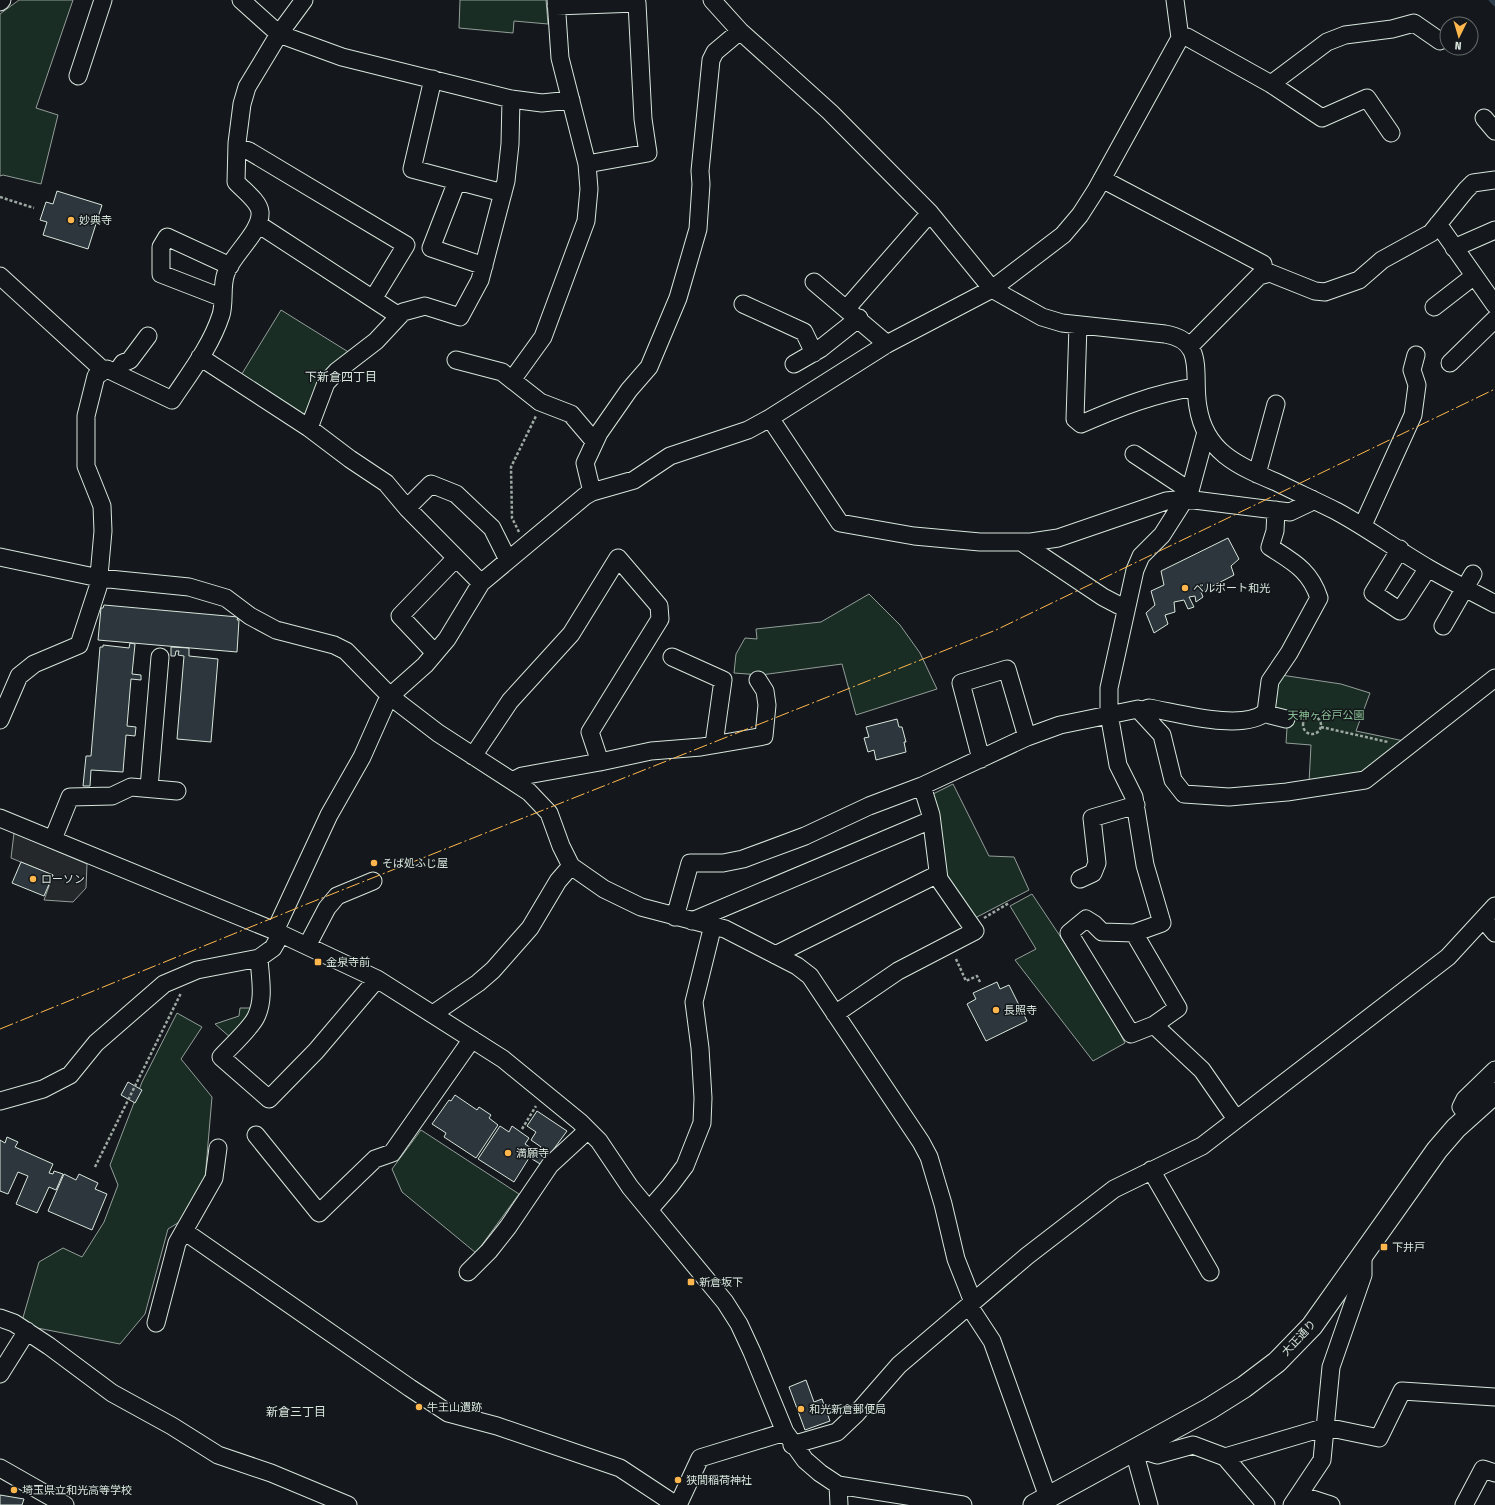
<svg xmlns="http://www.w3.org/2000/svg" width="1495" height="1505" viewBox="0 0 1495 1505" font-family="'Fira Sans Condensed','Noto Sans JP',sans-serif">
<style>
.green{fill:#1a2d24;stroke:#939e99}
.parking{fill:#24282b;stroke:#939e99}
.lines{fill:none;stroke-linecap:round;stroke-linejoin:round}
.stream{stroke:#2f3f4d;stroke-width:4.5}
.building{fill:#2c363c;stroke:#d8e6dc}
.minor-casing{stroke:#d8e6dc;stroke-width:19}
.major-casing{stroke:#d8e6dc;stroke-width:23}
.path{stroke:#9da8a2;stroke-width:2.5;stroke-dasharray:3 2;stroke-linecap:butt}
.minor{stroke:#14181c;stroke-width:17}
.major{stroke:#14181c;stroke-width:21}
.power{stroke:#ffb74d;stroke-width:1;stroke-dasharray:14 3 2 3;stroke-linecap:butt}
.poi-dot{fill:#ffb74d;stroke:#14181c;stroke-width:1.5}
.labels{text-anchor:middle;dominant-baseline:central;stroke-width:3;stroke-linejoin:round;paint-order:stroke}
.poi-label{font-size:11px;fill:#d8e6dc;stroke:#14181c;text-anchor:start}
.park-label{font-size:11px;fill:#8ac095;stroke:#14181c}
.street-label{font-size:11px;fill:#d8e6dc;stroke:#14181c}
.neighbourhood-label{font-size:12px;fill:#d8e6dc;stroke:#14181c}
</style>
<rect width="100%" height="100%" fill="#14181c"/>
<path class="green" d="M19,0H73L36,108L58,115L41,184L3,175L0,176V14Z
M460,0H546L548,24L514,21L513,33L459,28Z
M281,310L350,353L308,412L302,417L240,377Z
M869,594L900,625L920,653L937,689L856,715L842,664L761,675L734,673L736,654L745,638L757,639L756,629L821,622Z
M1281,675L1341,684L1370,693L1356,731L1404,741L1365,774L1309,783L1311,745L1286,743L1288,713L1278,711L1274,706L1277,681Z
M953,784L989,856L1014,857L1029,890L975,918L947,876L933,794Z
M1032,894L1102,999L1125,1043L1093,1061L1015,960L1036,949L1010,906Z
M240,1008H254L231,1038L215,1024L239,1016Z
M177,1013L202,1027L181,1059L212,1097L205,1179L181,1221L168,1229L145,1314L120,1344L32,1327L22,1321L39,1262L63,1248L82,1257L104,1222L118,1185L110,1165L142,1082Z
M421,1130L519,1194L476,1253L402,1192L392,1169Z"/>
<path class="parking" d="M14,833L87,864L86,888L73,902L44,900L53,875L11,858Z"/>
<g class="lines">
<path class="stream" d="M1491,0L1495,4"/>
</g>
<path class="building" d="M57,191L102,205L88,249L43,235L47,222L40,220L46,202L53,204Z
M1228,538L1239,559L1231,566L1234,575L1201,592L1203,597L1196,602L1195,596L1189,597L1194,607L1188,609L1184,600L1174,602L1175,612L1165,615L1168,624L1154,633L1146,613L1155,605L1151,591L1164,585L1161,571Z
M104,605L238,617L237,620H239L237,652L98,640L101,608H103Z
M130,643L135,644L132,674L141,675V680L131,679L127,726L136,727L135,736L126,735L123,772L91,770L90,786H83L86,756H91L100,647H103V645L129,648Z
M171,647L189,648V656L218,659L211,742L177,739L184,656L178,655L179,651H176L175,656H171Z
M897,719L899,727H902L906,742H904L906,752L876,760L874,750L868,752L864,738L869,737L866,727Z
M21,862L53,875L44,896L12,883Z
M997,982L1000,989L1009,985L1027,1021L986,1041L967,1004L976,999L973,993Z
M128,1082L142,1090L135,1103L121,1095Z
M455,1095L477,1110L479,1107L491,1115L489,1118L498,1125L476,1158L444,1137L446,1133L432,1124L449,1100L451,1101Z
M537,1111L567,1131L542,1165L532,1159L541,1147L531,1140L536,1132L527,1126Z
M500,1126L509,1132L512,1126L529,1138L525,1144L534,1150L514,1182L478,1159Z
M7,1137L18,1142L15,1147L53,1164L49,1173L53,1174L54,1171L63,1174L56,1190L49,1187L37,1213L16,1204L28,1176L18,1172L8,1194L0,1191V1140L5,1143Z
M64,1174L76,1180L79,1174L98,1183L95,1189L107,1194L92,1230L48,1211Z
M806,1380L814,1402L822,1399L830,1421L805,1430L789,1387Z
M0,1495L24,1499L22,1505H0Z"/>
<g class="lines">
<g class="minor-casing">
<path id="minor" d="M241,0L279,34L342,57L511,99L542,103L571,100
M712,0L740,31L830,112L930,213L992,289L1042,317L1062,323L1165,334C1207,341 1192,375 1198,407C1201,426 1210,443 1225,455C1240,467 1259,475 1276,482C1296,492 1316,501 1336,511C1368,528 1397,550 1428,568C1450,581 1473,592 1495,604
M0,2L2,0
M556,6L637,3L643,119L648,153L587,164
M1180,38L1187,37L1271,84L1327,42L1345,35L1392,29L1414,23L1440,41
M78,76L103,0
M433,79L412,169L503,193
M1271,84L1322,118L1367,98L1391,133
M1484,118L1495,131
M237,147L249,151L406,245L373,299
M1102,179L1263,264L1265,274
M457,181L431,248L484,266
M258,224L399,316
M1438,224L1495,305
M1454,248L1495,230
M0,276L104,371
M814,282L887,344
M223,298L161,274V247L167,237L230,266
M743,304L804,332L814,353
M1434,307L1474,276
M847,308L930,213
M1078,325L1075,419L1081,424C1118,408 1155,393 1196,387
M1190,346L1259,276L1270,273L1315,291L1325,292L1359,280L1382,260L1431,233L1466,190L1473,183L1495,180
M200,357L309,428L350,459L386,483L407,508L481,583
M456,360L502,372L540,402L571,414L594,441
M1450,363L1495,319
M794,364L820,349L859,318
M116,373L123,363L130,360L148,336
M512,380L543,337L586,221L589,189L587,164L560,58L556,0
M770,418L840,523L914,536L980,542H1031L1058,538L1166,501L1186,499L1290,512L1309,503L1312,499
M309,428L326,383L337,371L376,341L403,312L425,306L460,317L480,280L506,181L510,144L511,99
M1134,454L1190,491
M1257,474L1276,404
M592,492L585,463L599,433L629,390L649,367L678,298L698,229L701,184L700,171L711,60L715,52L740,31
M407,508L431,484L456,494L492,528L508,560
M1363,525L1413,415L1417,385L1412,370L1416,355
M1021,542L1103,597L1126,609
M1400,549L1373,593L1400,611L1428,568
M0,557L99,578L189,587L226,598L250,616L276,630L334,645L346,651L391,697L438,733L529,792L549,813L561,846L571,866L604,889L641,907L725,929L797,966L810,976L921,1142L929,1157L943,1204L956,1259L973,1302
M1443,626L1473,574
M435,653L400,616L456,558
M672,657L723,680L714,744
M1141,711L1149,708C1178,713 1243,732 1266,712L1270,681L1289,653L1319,598C1310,570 1293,562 1270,547L1275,531L1276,510
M1266,712L1270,715L1286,719
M0,720L19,676L34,664L79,645L98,587L103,531L102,506L86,466V416L96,376L107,369L172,400C190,373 211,346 221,315C225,302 221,286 226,273C232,255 262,231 260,212C259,201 243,190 236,182L237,143L242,104L247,87L279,34L304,0
M473,756L510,701L571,634L618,558L659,606L660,619L590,732L600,762
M981,759L961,683L1007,669L1027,737
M512,781L522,776L600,762L651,751L701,747L764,736L767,705L765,691L758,680
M149,788L160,657
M0,818L275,931L377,979L503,1059L580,1122L599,1141L630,1187L725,1302L739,1324L752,1352L785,1432L805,1460L820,1473L838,1485L963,1505
M53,839L70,797L112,796L131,787L177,791
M1080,879L1093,873L1097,863L1092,818L1136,805
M675,917L690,863H723L743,859L805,836L869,806L922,786L1027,737L1060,725L1138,709L1162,735L1173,780L1184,794L1229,797L1287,792L1365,780L1495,678
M1484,920L1495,933
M692,921L931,820
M275,931L329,815L362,757L386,703L398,689L425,665L447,639L481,583L585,496L592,492L634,480L670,456L748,430L770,418L887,344L992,289L1063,235L1080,215L1096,190L1180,38L1175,0
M1134,933L1178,1008L1154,1025L1131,1034L1069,933L1086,919L1094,924L1102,932L1134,933L1162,923L1145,865L1134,797L1118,765L1109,714V688L1135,570L1141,556L1162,535L1190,491L1206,432
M307,946L327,908L337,896L373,881
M775,955L938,874
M259,958C260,977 265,999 256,1017C251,1028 230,1047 221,1057L269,1099L316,1051L377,979
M433,1014L478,983L493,970L530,928L558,881L571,866
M835,1014L898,971L975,931L939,879L931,815L922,786
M1154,1025L1202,1070L1236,1119
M0,1101L43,1089L70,1075L96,1043L164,984L197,970L259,958L273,948L281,934
M1468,1116L1461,1107L1465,1099L1495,1070
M256,1135L319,1213L375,1159L392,1153L472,1039
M1151,1170L1210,1272
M649,1210L670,1186L685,1166L702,1123L703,1098L700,1048L694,1002L713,925
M184,1231L410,1388L448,1413L497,1426L620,1468L670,1501L679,1503L700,1458L785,1432
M468,1272L489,1251L508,1227L550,1165L588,1130
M969,1306L992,1341L1048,1497
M0,1318L14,1323L49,1346L112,1393L172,1426L218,1455L271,1473L348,1505
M156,1323L177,1243L214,1178L218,1148
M0,1374L27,1331
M792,1445L837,1432L857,1413L899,1365L1027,1256L1114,1189L1202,1146L1448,957L1495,906
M1138,1449L1157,1455L1193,1445L1225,1457L1266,1505
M1134,1451L1149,1505
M1225,1457L1326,1427L1379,1438L1402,1391L1495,1397
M0,1468L65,1505
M838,1485L839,1505
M1300,1495L1331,1505
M1292,1505L1322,1460L1331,1367L1363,1275V1253
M1464,1505L1483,1469L1495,1473"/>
</g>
<g class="major-casing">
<path id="major" d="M1034,1505L1209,1409L1244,1387L1277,1362L1312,1326L1437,1150L1456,1128L1495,1093"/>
</g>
<path class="path" d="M0,197L34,208
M519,532L512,518L511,467L536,416
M1303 725a9 9 0 1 1 18 0a9 9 0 1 1-18 0Z
M1321,727L1388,742
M984,918L1009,903
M956,959L966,981L977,976L980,982
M522,1129L536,1106
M95,1167L181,993"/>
<use href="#minor" class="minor"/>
<use href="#major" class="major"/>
<path class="power" d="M0,1029L307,904L996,630L1495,389"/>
</g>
<g class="poi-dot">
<circle cx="71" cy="220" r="4"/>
<circle cx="1185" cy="588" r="4"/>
<circle cx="374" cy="863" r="4"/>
<circle cx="33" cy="879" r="4"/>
<rect x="314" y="958" width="8" height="8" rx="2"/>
<circle cx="996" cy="1010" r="4"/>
<circle cx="508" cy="1153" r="4"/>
<rect x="1380" y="1243" width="8" height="8" rx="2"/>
<rect x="687" y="1278" width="8" height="8" rx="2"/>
<circle cx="419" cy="1407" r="4"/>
<circle cx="801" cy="1409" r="4"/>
<circle cx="678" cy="1480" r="4"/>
<circle cx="14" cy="1490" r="4"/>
</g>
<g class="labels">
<g class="poi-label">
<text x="79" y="220">妙典寺</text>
<text x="1193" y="588">ベルポート和光</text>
<text x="382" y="863">そば処ふじ屋</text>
<text x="41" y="879">ローソン</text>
<text x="326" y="962">金泉寺前</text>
<text x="1004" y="1010">長照寺</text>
<text x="516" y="1153">満願寺</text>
<text x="1392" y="1247">下井戸</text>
<text x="699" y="1282">新倉坂下</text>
<text x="427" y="1407">牛王山遺跡</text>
<text x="809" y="1409">和光新倉郵便局</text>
<text x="686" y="1480">狭間稲荷神社</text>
<text x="22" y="1490">埼玉県立和光高等学校</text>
</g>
<g class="park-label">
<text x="1326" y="715">天神ヶ谷戸公園</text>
</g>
<g class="street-label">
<text transform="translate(1299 1338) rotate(-47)">大正通り</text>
</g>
<g class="neighbourhood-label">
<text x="341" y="377">下新倉四丁目</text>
<text x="296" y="1412">新倉三丁目</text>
</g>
</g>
<g transform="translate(1459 36) rotate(185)"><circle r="19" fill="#14181c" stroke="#626a69"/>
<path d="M0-3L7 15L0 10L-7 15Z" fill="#ffb74d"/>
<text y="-6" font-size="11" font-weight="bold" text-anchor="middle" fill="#d8e6dc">N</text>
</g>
</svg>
